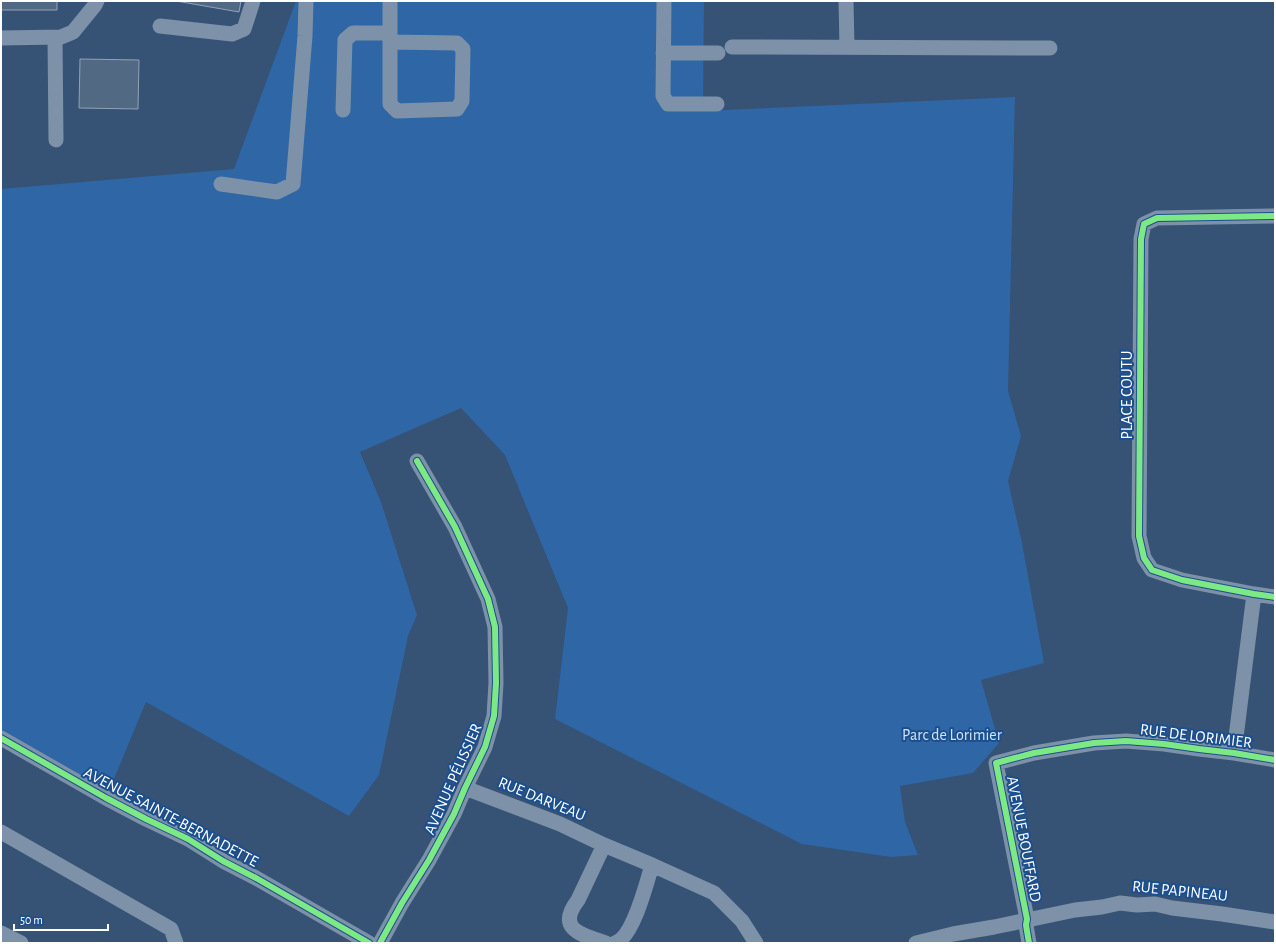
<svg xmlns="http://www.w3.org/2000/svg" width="1276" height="944" viewBox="0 0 1276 944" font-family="'Alegreya Sans',sans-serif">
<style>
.green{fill:#2f66a5}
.building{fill:#526984;stroke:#92a2b6}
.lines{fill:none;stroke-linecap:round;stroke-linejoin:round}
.minor{stroke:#7d92a8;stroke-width:15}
.cycleway-casing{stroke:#1b4f8f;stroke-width:8}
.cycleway{stroke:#7ce984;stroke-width:6}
.labels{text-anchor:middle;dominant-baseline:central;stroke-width:4;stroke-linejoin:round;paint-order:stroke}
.street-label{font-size:16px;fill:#fff;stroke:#1b4f8f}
.park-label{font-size:16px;fill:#cfe3fa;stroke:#1b4f8f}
</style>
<rect width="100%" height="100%" fill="#365274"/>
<path class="green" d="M296,1H704L703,111L1015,97L1008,391L1021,436L1008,481L1022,543L1044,663L981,680L999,743L973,773L900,786L905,822L918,855L891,857L802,844L555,719L568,608L505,455L461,408L360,452L381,502L417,615L408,636L379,775L349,816L146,702L106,798L1,738V189L234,169Z"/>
<path class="building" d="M1,1H57V10H1Z
M176,1H241L239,12Z
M80,59L139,60L138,109L79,108Z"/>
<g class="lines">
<path class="minor" d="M390,1V104L397,111L457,109L462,101L463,49L457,43L390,42
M664,1L663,96L668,104H717
M846,1L847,47
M160,26L232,34L244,29L253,1
M1,38L61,37L73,32L95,5L97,1
M55,38L56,140
M732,47L1050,48
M663,53H718
M343,110L345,40L353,33H390
M221,184L277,192L293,184L305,36L306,1
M1275,216L1157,218L1144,224L1141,239L1139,536L1144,558L1152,570L1182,580L1254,594L1275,597
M1,738L106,798L146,819L188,839L223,861L256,878L369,943
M1234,753L1254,594
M465,788L560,824L604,845L652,865L714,893L742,921L756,943
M1,832L171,929L176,943
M604,845L578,900C555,930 583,935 606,943
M1,933L21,943
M380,943L402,903L429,860L454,814L465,788L485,747L494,716L496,683L495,627L488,599L455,527L417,461
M615,943C633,938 647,882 652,865
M916,943L953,934L994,927L1075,910L1102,907L1120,903L1137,905L1155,904L1172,908L1222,914L1275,922
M1029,943L1026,925L1027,919L996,763L1034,753L1094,743L1126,741L1164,744L1199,749L1234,753L1275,760"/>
<g class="cycleway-casing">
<path id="cycleway" d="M1275,216L1157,218L1144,224L1141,239L1139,536L1144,558L1152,570L1182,580L1254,594L1275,597
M1,738L106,798L146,819L188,839L223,861L256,878L369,943
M380,943L402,903L429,860L454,814L465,788L485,747L494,716L496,683L495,627L488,599L455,527L417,461
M1029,943L1026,925L1027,919L996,763L1034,753L1094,743L1126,741L1164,744L1199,749L1234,753L1275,760"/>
</g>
<use href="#cycleway" class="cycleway"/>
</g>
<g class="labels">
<g class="street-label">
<text transform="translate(1127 395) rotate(-90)">PLACE COUTU</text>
<text transform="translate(1196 736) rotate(7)">RUE DE LORIMIER</text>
<text transform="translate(453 779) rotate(-66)">AVENUE PÉLISSIER</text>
<text transform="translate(542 799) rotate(22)">RUE DARVEAU</text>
<text transform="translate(171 817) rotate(28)">AVENUE SAINTE-BERNADETTE</text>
<text transform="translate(1024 839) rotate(79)">AVENUE BOUFFARD</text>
<text transform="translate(1180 891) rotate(6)">RUE PAPINEAU</text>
</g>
<g class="park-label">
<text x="952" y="735">Parc de Lorimier</text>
</g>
</g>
<rect width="1276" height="944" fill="none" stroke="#ffffff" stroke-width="4"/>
<path d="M14 924v6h94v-6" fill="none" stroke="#ffffff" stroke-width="2"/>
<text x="20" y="924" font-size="12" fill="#ffffff" stroke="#1b4f8f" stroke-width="3" paint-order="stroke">50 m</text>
</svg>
